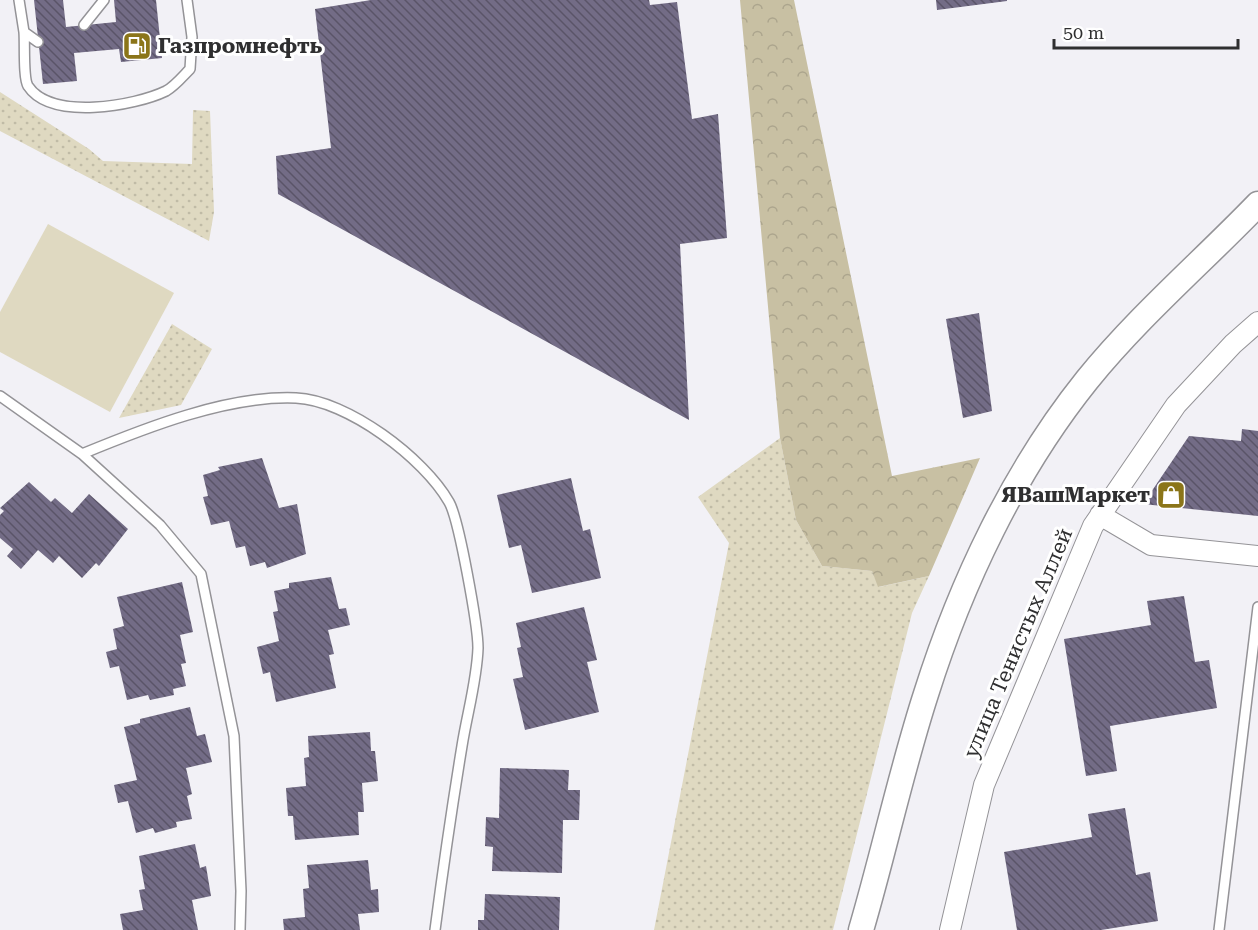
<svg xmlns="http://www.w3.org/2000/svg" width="1258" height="930" viewBox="0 0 1258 930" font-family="'Roboto Serif',serif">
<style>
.grass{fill:url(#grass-dots)}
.forest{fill:url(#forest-crowns)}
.garden{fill:#dfd9c1}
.building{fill:url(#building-back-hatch)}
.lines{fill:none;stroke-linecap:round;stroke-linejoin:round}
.service-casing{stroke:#949397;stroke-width:12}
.minor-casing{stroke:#949397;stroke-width:22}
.tertiary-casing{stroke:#949397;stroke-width:27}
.service{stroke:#fff;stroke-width:9}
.minor{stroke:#fff;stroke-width:20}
.tertiary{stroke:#fff;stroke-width:24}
.labels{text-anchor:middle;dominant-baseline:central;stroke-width:6;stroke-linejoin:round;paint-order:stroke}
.poi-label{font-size:21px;font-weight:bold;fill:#2f2f30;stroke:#fff;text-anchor:start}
.street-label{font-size:21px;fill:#2f2f30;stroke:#fff}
</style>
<defs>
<pattern id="grass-dots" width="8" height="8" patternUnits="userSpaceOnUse" patternTransform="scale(1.5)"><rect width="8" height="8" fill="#dfd9c1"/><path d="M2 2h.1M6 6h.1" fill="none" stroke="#c0bba6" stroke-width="1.8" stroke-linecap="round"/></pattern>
<pattern id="forest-crowns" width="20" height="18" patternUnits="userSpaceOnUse" patternTransform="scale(1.5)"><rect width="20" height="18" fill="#c8c0a3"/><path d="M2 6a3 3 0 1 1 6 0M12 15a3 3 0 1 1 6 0" fill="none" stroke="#aca58d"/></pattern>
<pattern id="building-back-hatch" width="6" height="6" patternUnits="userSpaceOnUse" patternTransform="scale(1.5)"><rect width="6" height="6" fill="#736c86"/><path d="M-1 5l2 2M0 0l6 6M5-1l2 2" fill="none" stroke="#5a5468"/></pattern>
</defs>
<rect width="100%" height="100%" fill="#f2f1f6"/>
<path class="grass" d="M0,92L89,149L103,161L192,164L193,110L210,111L214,212L209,241L0,131Z
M172,324L212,349L181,405L119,418Z
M780,438L796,520L822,566L872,571L879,587L929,576L912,613L833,930H654L729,543L698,497Z"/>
<path class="forest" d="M740,0H794L892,476L980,458L929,576L878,587L872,571L822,566L796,520L780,438Z"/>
<path class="garden" d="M48,224L174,293L110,412L0,352V312Z"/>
<path class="building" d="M34,0H63L66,27L116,22L114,0H156L162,58L121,62L119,49L74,53L77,81L43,84Z
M371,0H649L650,5L677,2L692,119L718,114L727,238L680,244L689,420L278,194L276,156L331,148L315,9Z
M936,0H1007V1L937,10Z
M979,313L992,411L963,418L946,319Z
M1242,429L1258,431V516L1143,504L1189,436L1241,441Z
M262,458L279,508L297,504L306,554L267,568L265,562L250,566L245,546L236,548L229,521L211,525L203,497L208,496L203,475L220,470L218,467Z
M571,478L583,531L590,529L601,578L532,593L521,545L509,548L497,495Z
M29,482L51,502L55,498L72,513L89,494L128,529L99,566L96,563L82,578L59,556L53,563L38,550L21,569L7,556L13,549L0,538V515L4,511L0,508Z
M331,577L339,609L346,608L350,625L328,630L334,654L329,655L336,688L276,702L270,672L263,674L257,647L279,641L273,612L278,611L274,591L289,588V583Z
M182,582L193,632L180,635L186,663L181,664L186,686L173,689L174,695L150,700L148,695L127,700L119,666L110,668L106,652L117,649L113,629L124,626L117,597Z
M1184,596L1195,662L1209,660L1217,708L1110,726L1117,771L1086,776L1064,639L1151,625L1147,601Z
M584,607L597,660L587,662L599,712L525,730L513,679L523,677L517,648L521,647L516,623Z
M190,707L197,736L205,734L212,762L186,768L192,794L187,796L192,819L176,822L177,827L155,833L153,828L136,833L128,801L118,803L114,785L137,780L124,727L140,723V719Z
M370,732L371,751H375L378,781L362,783L364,812H358L359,835L295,840L293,816H288L286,788L306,786L304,758L309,757L308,736Z
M500,768L569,770L568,790H580L579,820H563L562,873L492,871L493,847L485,846L486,817L499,818Z
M1125,808L1136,875L1150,872L1158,921L1101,930H1017L1004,852L1092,837L1088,814Z
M195,844L200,868L206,866L211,896L192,900L198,930H123L120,914L143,910L139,890L145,889L139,856Z
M368,860L371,890L378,889L379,912L358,914L360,930H284L283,919L305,917L303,889L309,888L307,865Z
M485,894L560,897L559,930H478V920H484Z"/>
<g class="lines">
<g class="service-casing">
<path id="service" d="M19,0L24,32L38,42
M84,25L104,0
M24,32C25,44 23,78 28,86C51,121 135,106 166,91C175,86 183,76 190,69L192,37L187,0
M0,396L82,454L160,525L201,574L234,736L241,891L240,930
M82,454C145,428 228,395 296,398C347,400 424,458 449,502C459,519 478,627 478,648C477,680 467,714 462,746C452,807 443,869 435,930
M1219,930L1258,607"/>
</g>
<g class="minor-casing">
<path id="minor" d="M1100,515L1151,545L1258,556
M950,930L984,785L1093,526L1176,405L1233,344L1258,322"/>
</g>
<g class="tertiary-casing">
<path id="tertiary" d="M861,930C884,852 901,771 926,694C961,583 1014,471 1087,380C1139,316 1201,263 1258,204"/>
</g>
<use href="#service" class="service"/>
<use href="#minor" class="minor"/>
<use href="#tertiary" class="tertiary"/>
</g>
<defs>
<g id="fuel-square" transform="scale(1.5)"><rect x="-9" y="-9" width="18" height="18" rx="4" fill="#8b7519" stroke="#fff"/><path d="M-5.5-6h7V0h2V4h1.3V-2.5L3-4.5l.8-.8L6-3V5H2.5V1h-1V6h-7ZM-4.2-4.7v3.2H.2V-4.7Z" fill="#fff"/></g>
<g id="shop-square" transform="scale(1.5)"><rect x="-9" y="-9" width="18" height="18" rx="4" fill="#8b7519" stroke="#fff"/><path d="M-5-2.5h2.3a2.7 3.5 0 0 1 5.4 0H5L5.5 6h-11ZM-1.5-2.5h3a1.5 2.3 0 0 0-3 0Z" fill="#fff"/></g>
</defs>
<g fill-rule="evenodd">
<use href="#fuel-square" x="137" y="46"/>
<use href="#shop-square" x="1171" y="495"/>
</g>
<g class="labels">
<g class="poi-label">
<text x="158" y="46">Газпромнефть</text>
<text x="1150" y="495" text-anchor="end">ЯВашМаркет</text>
</g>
<g class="street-label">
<text transform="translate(1018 643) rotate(-67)">улица Тенистых Аллей</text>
</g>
</g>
<path d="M1054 39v9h184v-9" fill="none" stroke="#2f2f30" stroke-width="3"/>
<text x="1063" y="39" font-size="18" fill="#2f2f30" stroke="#ffffff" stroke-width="4.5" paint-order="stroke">50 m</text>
</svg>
